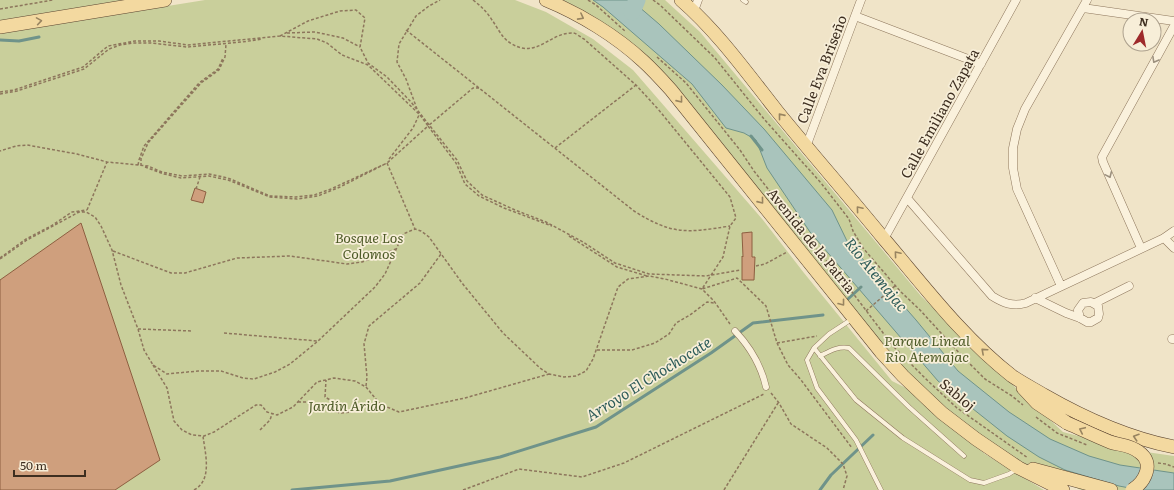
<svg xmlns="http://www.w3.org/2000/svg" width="1174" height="490" viewBox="0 0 1174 490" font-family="Literata,serif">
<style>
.green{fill:#c9cf9b}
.water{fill:#a9c4bc;stroke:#6f938a}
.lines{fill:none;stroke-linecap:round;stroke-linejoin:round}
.stream{stroke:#6f938a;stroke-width:3}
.river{stroke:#a9c4bc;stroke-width:17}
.building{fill:#cf9f7d;stroke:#8d5f41}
.service-casing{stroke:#8d765c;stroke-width:5}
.pedestrian-casing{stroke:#8d765c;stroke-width:7}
.minor-casing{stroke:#8d765c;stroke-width:9}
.primary-casing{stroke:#5b4430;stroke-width:14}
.path{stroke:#8d765c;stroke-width:1.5;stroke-dasharray:3 2;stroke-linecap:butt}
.service{stroke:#faf1dc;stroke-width:4}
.pedestrian{stroke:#faf1dc;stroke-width:6}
.minor{stroke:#faf1dc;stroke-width:8}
.primary{stroke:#f3d9a0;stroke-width:13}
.primary-bridge-casing{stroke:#5b4430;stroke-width:14;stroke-linecap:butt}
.primary-bridge{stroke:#f3d9a0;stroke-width:13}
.oneway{stroke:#988460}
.oneway2{stroke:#9c907e}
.labels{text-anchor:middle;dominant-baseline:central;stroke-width:3.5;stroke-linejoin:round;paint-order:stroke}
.street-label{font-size:14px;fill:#3d2e20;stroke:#f7eed8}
.park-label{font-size:14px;font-style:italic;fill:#4d5a26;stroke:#f7eed8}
.water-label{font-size:15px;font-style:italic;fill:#2f5d5a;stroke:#f7eed8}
</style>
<rect width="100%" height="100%" fill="#f0e4c8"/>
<path class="green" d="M0,0H138L0,24Z
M205,0H515L546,12L593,39L633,70L763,220L804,273L892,381L906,388L939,417L985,454L1044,490H0V33Z
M559,0H665L700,32L921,296L1020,392L1063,432L1132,450L1174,456V490H1081L1015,461L948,412L902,369L672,87Z"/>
<path class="water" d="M593,0H631L659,24L722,85L764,129L832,210L847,241L916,320L958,371L1009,412L1050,439L1089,456L1120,465L1174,473V490H1140L1119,486L1065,470L1039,457L1007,436L938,381L810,232L767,168L756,140L744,133L726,128L692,84L603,7Z"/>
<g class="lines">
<path class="stream" d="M0,40L19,41L39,37
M751,136L762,150
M848,299L861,287
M292,490L390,481L500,457L596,427L711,353L753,323L823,315
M820,490L831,475L873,435"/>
<path class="river" d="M632,12L637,0"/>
</g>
<path class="building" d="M195,188L206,192L203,203L191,200Z
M81,223L160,460L115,490H0V280Z
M752,232V257H755L754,280H742V256L743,257L742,233Z"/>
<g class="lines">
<g class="service-casing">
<path id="service" d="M743,0L746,2
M852,319L829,334L814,348L856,400L903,438L970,480L984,483L1009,474L1017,469
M814,348L807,360L817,388L856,440L881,490
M820,356C830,351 838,346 849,348L909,407L964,456"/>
</g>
<g class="pedestrian-casing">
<path id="pedestrian" d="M735,331C751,348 761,365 766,387"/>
</g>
<g class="minor-casing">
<path id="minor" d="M1083,8L1174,21
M694,11L698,0
M855,16L981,64
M806,147L861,0
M907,198L992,296C1003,303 1013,307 1026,303L1164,238L1174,231
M1164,238L1174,248
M884,239L1016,0
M1141,248L1103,162L1102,157L1174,26
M1061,286L1017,189L1013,168V148L1017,129L1025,109L1087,0
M1035,298L1066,313L1080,318L1087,322H1091L1098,318L1099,314L1098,306L1091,302L1083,303L1078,310L1080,318
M1095,303L1129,286
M1172,339H1174"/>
</g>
<g class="primary-casing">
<path id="primary" d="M546,0C580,14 616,36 643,61C653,70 662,80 671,90L881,352L903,376L942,413L976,439L1019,468L1063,490
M681,0C718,32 747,73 777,111C812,154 849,196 884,239C924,286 963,338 1012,376C1022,383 1034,389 1044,395C1084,418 1129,438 1174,447
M0,27L165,0
M1023,388L1037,403L1067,423
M1033,469L1111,490"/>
</g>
<path class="path" d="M473,0C481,6 487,12 492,20C498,28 502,39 512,44C537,59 550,32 573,33C576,33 580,37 584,39L636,85L658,109L730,197L736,218L730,226L723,257L702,289L737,278L766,306L777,343L788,365L801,380L852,448
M588,0L596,5L626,32
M653,0L660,5L715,58L764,119L821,183L849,219L853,231L863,248L900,291L920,310L963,357L985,379L1012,396L1023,405
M0,9L53,0
M406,30L634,211C672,235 687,233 730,226
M287,33L315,32L343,38L360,47
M280,36L308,21L340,11L356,10L365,18L360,47L368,63L387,77L411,102L457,160L467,181L482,195L515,210L546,222L583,242L615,263L649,274L706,276L740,270
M657,57L686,83L740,150L754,171L790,217L849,288L893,346L928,381L957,408L1028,458
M479,88H473L428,126L456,163L465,184L479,196L504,208L552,226
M0,92L14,90L83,67L108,46L135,41H159L188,45L280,36L317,39L327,43L342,55L368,65L420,115L428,126L387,163L331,189L314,195L296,197L270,196L228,178L209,174L182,176L162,172L148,166L107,162L77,154L27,145L16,146L0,151
M0,94L17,91L84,69L109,49L120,45L133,43H151L187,47L242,42L262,39
M417,109L406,79L397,62L399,44L416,16L429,6L440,0
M555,148L636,85
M389,159L413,128L419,115
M387,163L415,229
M138,165L139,160L144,146L199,83L218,69L223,58
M141,166V159L148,143L201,83L219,70L225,57L226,44
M145,167L164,174L181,178L209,176L228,180L270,197L297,199L318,196L340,187L385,164
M196,189L200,177
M87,210L107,162
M569,236L617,267L647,276
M113,251L171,273H185L237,258L290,256L347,264L362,262L396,249
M0,258L26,239L51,226L72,212L87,210
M0,259L27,240L79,212H86L95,217L101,226L112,250L121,285L138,329L144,350L153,365L167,374L198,371H221L243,378L254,379L275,372L290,364L318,341L375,287L385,274L403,234L415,229L421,231L429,237L462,283L503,333L540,368L549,374L564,377L576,376L586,371L593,359L618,287L628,279L649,276L665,279L702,289L714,301L730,324
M756,266L765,264L787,252
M866,311L895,286
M138,329L193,331
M224,333L317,341
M777,343L817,336
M597,350H632L655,343L669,334L676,323L690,315L707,302L714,303
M153,365L167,388L174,421L182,430L192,435L204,436L214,432L256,405H261L267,412L277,415L293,407L317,382L334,378L355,381L366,387L380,404L399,412L465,398L549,374
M366,386L367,377L364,344L369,326L420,283L441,254
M771,393L779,403L791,424L827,448L843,464L847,476L843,490
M298,402H310L340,413L351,412L325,397L326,380
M1036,417L1057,433L1087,445
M260,430L270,420L272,414
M1158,463L1166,464L1174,467
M194,490C213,480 205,453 203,436
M463,490L519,469L582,477L624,463L764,394
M724,490L778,403"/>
<use href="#service" class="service"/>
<use href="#pedestrian" class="pedestrian"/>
<use href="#minor" class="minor"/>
<use href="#primary" class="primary"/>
<g class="primary-bridge-casing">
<path id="primary-bridge" d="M1067,423C1081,429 1095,436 1110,442C1119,445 1131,445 1139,452C1155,463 1145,482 1132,490"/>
</g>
<use href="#primary-bridge" class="primary-bridge"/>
</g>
<defs><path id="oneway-chevron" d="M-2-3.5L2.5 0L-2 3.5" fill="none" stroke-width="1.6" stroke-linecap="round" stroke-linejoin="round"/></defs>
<g class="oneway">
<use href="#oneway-chevron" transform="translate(581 17) rotate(28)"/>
<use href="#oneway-chevron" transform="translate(39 21) rotate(-9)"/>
<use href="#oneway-chevron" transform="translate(680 100) rotate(51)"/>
<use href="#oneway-chevron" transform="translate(781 116) rotate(-129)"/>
<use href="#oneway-chevron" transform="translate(761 201) rotate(51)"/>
<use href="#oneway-chevron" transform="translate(859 209) rotate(-130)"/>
<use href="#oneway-chevron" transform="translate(897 254) rotate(-130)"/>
<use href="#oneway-chevron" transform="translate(842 303) rotate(52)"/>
<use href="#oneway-chevron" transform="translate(984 351) rotate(-138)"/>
<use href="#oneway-chevron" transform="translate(1082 430) rotate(-155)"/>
<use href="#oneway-chevron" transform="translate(1136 437) rotate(-162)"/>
</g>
<g class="oneway2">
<use href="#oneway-chevron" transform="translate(1155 60) rotate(119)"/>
<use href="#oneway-chevron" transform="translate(1109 175) rotate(66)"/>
</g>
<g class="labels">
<g class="street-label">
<text transform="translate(821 69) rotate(-69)">Calle Eva Briseño</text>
<text transform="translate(939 113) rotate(-61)">Calle Emiliano Zapata</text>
<text transform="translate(812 240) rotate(51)">Avenida de la Patria</text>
<text transform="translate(958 394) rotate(40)">Sabloj</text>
</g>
<g class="park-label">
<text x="369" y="237">Bosque Los<tspan x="369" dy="16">Colomos</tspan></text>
<text x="927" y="340">Parque Lineal<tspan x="927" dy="16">Rio Atemajac</tspan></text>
<text x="347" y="405">Jardín Árido</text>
</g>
<g class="water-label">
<text transform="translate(877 274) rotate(51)">Río Atemajac</text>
<text transform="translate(648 378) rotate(-32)">Arroyo El Chochocate</text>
</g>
</g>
<g transform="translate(1142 32) rotate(10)"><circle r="19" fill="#f7eed8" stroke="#ada18e"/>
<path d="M0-3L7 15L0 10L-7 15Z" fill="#9e2a2b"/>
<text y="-6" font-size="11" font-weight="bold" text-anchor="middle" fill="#3d2e20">N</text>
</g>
<path d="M14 470v6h71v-6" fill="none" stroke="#3d2e20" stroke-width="2"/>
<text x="20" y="470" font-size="12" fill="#3d2e20" stroke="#f7eed8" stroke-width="3" paint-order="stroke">50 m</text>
</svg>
